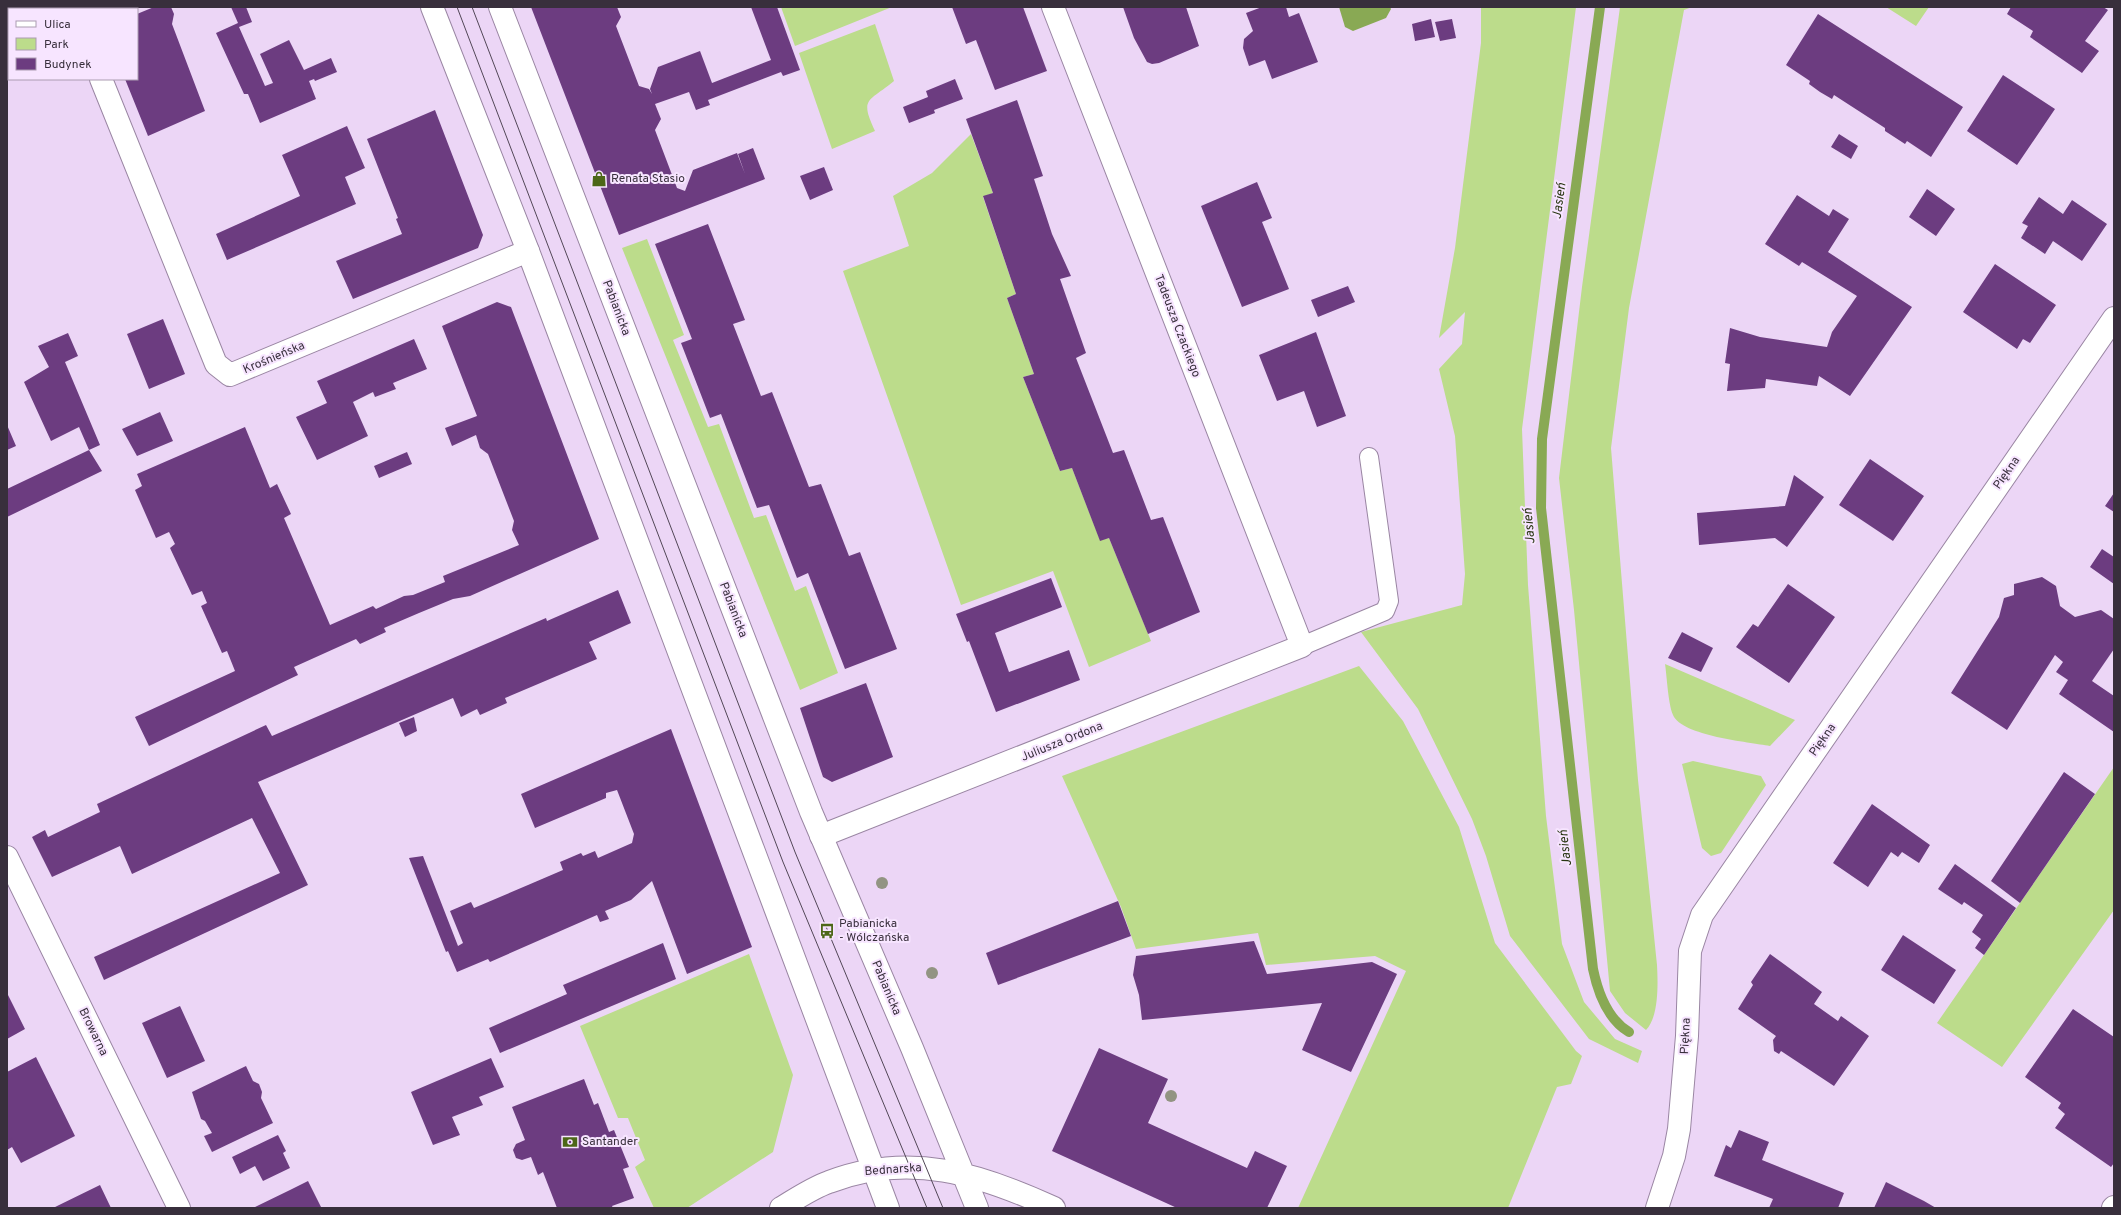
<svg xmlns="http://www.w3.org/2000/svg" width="2121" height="1215" viewBox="0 0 2121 1215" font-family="Overpass,sans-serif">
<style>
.green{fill:#bcdc8b}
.water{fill:#89a954}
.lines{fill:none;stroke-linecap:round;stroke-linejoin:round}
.stream{stroke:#89a954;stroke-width:10}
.building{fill:#6c3c80}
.service-casing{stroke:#9a86a3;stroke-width:20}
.minor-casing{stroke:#9a86a3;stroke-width:24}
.tertiary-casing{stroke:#9a86a3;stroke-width:24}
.service{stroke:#fff;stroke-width:18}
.minor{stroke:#fff;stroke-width:22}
.tertiary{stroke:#fff;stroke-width:22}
.tram{stroke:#524757;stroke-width:1}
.tree{fill:#929482}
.labels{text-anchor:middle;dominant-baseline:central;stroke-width:4;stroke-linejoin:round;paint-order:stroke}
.poi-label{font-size:12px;fill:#382f3c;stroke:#f7e5ff;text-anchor:start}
.street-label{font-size:12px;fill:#382f3c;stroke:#f7e5ff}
.water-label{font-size:13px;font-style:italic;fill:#283511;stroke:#f7e5ff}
</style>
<rect width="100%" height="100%" fill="#ecd6f6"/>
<path class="green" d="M781,7H892L795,46Z
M1481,7H1576L1522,429L1528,585L1546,816L1562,944L1584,1002L1615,1039L1642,1051L1638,1063L1589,1039L1510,936L1486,856L1472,819L1418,709L1361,632L1462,605L1465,574L1455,436L1439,369L1462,344L1465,312L1439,338L1455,248L1481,43Z
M1620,7H1692L1684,10L1629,308L1611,448L1638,780L1657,965C1658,983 1659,1017 1646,1030L1625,1013L1610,991L1574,610L1559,478L1582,287Z
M1886,7H1929L1916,26Z
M875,24L894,81C869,102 859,97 875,131L832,149L799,53Z
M971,134L993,193L983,197L1016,294L1007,298L1034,374L1023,377L1060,471L1072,468L1100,540L1109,538L1151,641L1089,667L1053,571L961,605L843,271L909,246L893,196L932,173Z
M647,239L684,335L673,340L708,427L719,424L754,518L766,515L795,591L806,586L838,673L800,690L622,248Z
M1665,664L1795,720L1770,746C1749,742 1682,736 1673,715C1668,703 1667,677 1665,664Z
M1359,666L1403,721L1459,827L1495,943L1576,1051L1582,1056L1571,1084L1557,1087L1508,1208H1298L1406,971L1375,956L1266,965L1258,933L1136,949L1121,907L1062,776Z
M1693,761L1761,776L1766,785L1721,853L1711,856L1702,848L1682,764Z
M2114,767V910L2002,1067L1937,1023Z
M749,954L793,1075L773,1152L687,1208H654L635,1167L645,1160L628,1118H618L580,1026Z"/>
<path class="water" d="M1339,7H1390L1391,9L1386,18L1353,31L1345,27Z"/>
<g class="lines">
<path class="stream" d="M1600,7L1542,439L1541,508L1593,969C1598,993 1607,1019 1629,1032"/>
</g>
<path class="building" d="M154,7H171L174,14L172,24L205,111L148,136L125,79H137V14Z
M231,7H246L252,22L239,27L265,86L273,83L260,54L289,40L304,70L331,58L337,72L315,81L314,79L309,81L316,99L260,123L248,94H244L216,33L238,23Z
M531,7H617L621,17L616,26L639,86L649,89L652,94L650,89L658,67L700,51L712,83L771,60L751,7H777L800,70L783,76L781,72L708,100L710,105L696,110L689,92L655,104L661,119L655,130L677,188L685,191L693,170L737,153L745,174L738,154L753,148L765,179L619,235Z
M952,7H1023L1047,71L995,90L976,40L966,44Z
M1123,7H1186L1199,46L1159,63L1152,64L1147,62L1134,38Z
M1262,7H1286L1289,17L1299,13L1318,62L1272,79L1265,60L1249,66L1243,48L1244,39L1253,31L1246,13Z
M2011,7H2103L2108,10L2085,41L2099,51L2082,73L2030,37L2033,31L2007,14Z
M1818,14L1963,107L1931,157L1907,141L1905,144L1885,131V128L1834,95L1832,99L1820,92L1809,84L1810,81L1786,65Z
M1431,19L1435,37L1415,41L1412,24Z
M1452,19L1456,38L1440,41L1435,22Z
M2003,75L2055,109L2017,165L1967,131Z
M955,79L963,99L934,110L935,113L909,123L903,107L928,97L926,91Z
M1017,100L1043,176L1034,179L1052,234L1071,276L1060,279L1086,353L1076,358L1113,453L1124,450L1151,520L1163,517L1200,612L1148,634L1109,538L1100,541L1072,468L1060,471L1023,377L1034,374L1007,298L1016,294L983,196L993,193L966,119Z
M435,110L483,235L478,248L353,299L336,261L402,234L396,219L398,218L367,139Z
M347,126L365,168L345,177L356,204L227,260L216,234L300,196L282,155Z
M1839,134L1858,146L1851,159L1831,147Z
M824,167L833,190L810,200L800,176Z
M1257,182L1272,218L1262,222L1289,289L1242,307L1201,206Z
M1927,189L1955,209L1936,236L1909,217Z
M1797,195L1829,216L1833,209L1849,219L1828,252L1912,307L1850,396L1819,376L1817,386L1766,379L1765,388L1727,391L1730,364L1725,363L1730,328L1760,337L1827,347L1832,332L1857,296L1802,262L1799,266L1765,244Z
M2039,197L2063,214L2072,200L2107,224L2082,261L2053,241L2045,254L2021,238L2028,226L2022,223Z
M708,224L745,320L733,324L761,396L772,392L809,487L821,484L849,556L860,552L897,649L845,669L808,573L797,578L769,505L757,508L721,414L710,418L681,343L692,339L655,244Z
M1995,264L2056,305L2030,343L2023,339L2017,349L1963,312Z
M1348,286L1355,302L1318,317L1311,300Z
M497,302L511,307L599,539L470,596L453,599L419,613L384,628L386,632L360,644L356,639L294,667L298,675L149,746L135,717L235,671L227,651L222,653L201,606L207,603L202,591L192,595L170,548L175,544L169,532L156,538L135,490L142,486L137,474L245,427L270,488L277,484L291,514L284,518L330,625L373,606L376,609L404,596L413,595L445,582L443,576L519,545L512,530L514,521L488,454L480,448L476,435L452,446L445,428L477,416L442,326Z
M163,319L185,374L149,389L127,334Z
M1316,332L1346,416L1317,427L1304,391L1277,401L1259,355Z
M68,333L78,356L65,362L100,445L89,450L102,471L7,517V489L89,450L79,427L51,441L24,382L49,367L38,346Z
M414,339L427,369L393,383L396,389L375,397L373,392L353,402L368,436L317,460L296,417L327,403L317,381Z
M160,412L173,441L137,456L122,429Z
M7,425L16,446L7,450Z
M407,452L412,464L379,478L374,466Z
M1870,459L1924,496L1893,541L1839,505Z
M1794,475L1824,497L1787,547L1775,538L1699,545L1697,513L1785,506Z
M2114,493V512L2105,506Z
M2102,549L2114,557V584L2090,567Z
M2042,577L2056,586L2060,606L2075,617L2101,610L2114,619V649L2092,681L2114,696V732L2059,694L2068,680L2056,672L2063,662L2055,655L2007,730L1951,693L1999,617L2004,598L2014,595V584Z
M1051,578L1062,607L995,633L1009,672L1069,650L1080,680L996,712L969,641L967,642L956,614Z
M1788,584L1835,617L1789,683L1736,647L1753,624L1758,627Z
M618,590L631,623L589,642L597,659L505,698L507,703L480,715L477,709L461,717L453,698L258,782L308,885L104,980L94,957L280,873L252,818L132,874L120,846L52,877L32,837L45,830L48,837L100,812L97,804L266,725L272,736L546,618L547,621Z
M1682,632L1713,648L1701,672L1668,658Z
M866,683L893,757L832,782L823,777L800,708Z
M414,717L417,731L405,737L399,723Z
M671,729L752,947L687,974L652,881L631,900L605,911L609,919L600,922L597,915L490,962L488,959L457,972L448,951L446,952L409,858L423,856L458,946L463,943L450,911L471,902L474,908L528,885L563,870L560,862L581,853L583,856L595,851L598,858L632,843L634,834L617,790L606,793V798L535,828L521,794Z
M2064,772L2095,794L2020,903L1991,881Z
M1872,804L1930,845L1919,863L1902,852L1898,857L1891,852L1868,887L1833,863Z
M1955,864L2016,908L1984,955L1975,948L1981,939L1972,932L1983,915L1964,902L1962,905L1938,889Z
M1118,901L1131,936L998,985L986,953Z
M1903,935L1956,970L1934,1004L1881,970Z
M1254,941L1267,974L1372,962L1397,974L1351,1072L1302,1050L1322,1003L1142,1020L1139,995L1133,975L1136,956Z
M663,943L676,979L500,1053L489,1028L567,994L563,985Z
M1770,954L1822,992L1814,1004L1838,1021L1841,1016L1869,1036L1834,1086L1781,1051L1779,1054L1774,1051L1773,1040L1776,1036L1738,1009L1753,985L1751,982Z
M7,993L25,1029L7,1039Z
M180,1006L205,1061L167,1078L142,1023Z
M2073,1009L2114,1037V1163L2111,1167L2055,1128L2065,1114L2058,1108L2061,1103L2025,1077Z
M1099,1048L1168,1079L1148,1123L1247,1168L1255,1151L1287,1166L1267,1208H1177L1052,1151Z
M36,1057L75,1136L21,1163L12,1147L7,1150V1072Z
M491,1058L504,1087L479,1097L483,1105L452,1117L460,1135L433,1145L411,1092Z
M246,1066L253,1081L259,1084L262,1092L261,1098L273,1123L212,1152L204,1136L212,1133L205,1121L201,1119L192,1092Z
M584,1079L594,1105L598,1103L609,1132L614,1130L629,1167L623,1169L634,1198L612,1206L613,1208H557L543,1172L538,1175L531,1157L522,1160L516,1158L513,1150L516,1144L525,1140L512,1107Z
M1739,1130L1769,1142L1762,1160L1844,1193L1838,1208H1769L1773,1199L1714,1176L1726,1145L1731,1148Z
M278,1135L286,1151L283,1153L290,1168L263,1181L255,1166L240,1174L232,1157Z
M308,1181L321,1207L253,1208L290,1190Z
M1886,1182L1924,1201L1936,1208H1874Z
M100,1185L111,1208H53Z"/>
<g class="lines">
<g class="service-casing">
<path id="service" d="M1302,646L1385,611L1389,601L1369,457"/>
</g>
<g class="minor-casing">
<path id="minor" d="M72,7L73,9
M101,79L216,364L230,375L528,251
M821,836L1302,646L1053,7
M7,857L179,1208
M1657,1208L1674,1156L1679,1129L1687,1036L1690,951L1702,915L2114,318
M2113,1208L2114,1207"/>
</g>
<g class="tertiary-casing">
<path id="tertiary" d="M432,7L528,251L888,1208
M500,7L811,812L912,1048L977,1208
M781,1208C796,1199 812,1188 829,1182C909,1151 980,1174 1054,1208"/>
</g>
<use href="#service" class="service"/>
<use href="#minor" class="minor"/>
<use href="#tertiary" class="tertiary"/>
<path class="tram" d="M457,7L783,862L927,1208
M472,7L795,852L943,1208"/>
</g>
<g class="tree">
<circle cx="882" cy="883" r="6"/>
<circle cx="932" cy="973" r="6"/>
<circle cx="1171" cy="1096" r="6"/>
</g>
<defs>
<g id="shop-bare" transform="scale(1.2)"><path d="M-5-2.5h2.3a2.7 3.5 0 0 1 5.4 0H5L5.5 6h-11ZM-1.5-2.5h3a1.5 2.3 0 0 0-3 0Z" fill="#4d6718" stroke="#f7e5ff" stroke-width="2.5" paint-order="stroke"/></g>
<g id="bus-bare" transform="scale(1.2)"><path d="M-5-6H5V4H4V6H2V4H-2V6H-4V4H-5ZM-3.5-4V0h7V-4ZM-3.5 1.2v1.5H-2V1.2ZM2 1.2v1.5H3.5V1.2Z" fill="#4d6718" stroke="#f7e5ff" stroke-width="2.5" paint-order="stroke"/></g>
<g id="bank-bare" transform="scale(1.2)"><path d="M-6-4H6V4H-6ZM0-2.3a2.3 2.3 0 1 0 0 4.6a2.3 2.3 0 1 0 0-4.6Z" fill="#4d6718" stroke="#f7e5ff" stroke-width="2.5" paint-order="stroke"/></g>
</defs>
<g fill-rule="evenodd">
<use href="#shop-bare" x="599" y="179"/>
<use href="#bus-bare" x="827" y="931"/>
<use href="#bank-bare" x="570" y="1142"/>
</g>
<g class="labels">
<g class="poi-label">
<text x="611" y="179">Renata Stasio</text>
<text x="839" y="924">Pabianicka<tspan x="839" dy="14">- Wólczańska</tspan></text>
<text x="582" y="1142">Santander</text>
</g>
<g class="street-label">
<text transform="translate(616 308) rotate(69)">Pabianicka</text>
<text transform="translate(1177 326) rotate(69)">Tadeusza Czackiego</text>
<text transform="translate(274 358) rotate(-23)">Krośnieńska</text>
<text transform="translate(2007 473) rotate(-55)">Piękna</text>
<text transform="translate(733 610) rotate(69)">Pabianicka</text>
<text transform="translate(1823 740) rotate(-55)">Piękna</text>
<text transform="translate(1062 742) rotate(-22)">Juliusza Ordona</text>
<text transform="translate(886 988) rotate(67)">Pabianicka</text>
<text transform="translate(93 1032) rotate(64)">Browarna</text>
<text transform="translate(1686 1036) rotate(-87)">Piękna</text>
<text transform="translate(893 1170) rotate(-4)">Bednarska</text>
</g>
<g class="water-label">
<text transform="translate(1560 201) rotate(-82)">Jasień</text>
<text transform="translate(1530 526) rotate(-95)">Jasień</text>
<text transform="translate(1566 848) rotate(-97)">Jasień</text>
</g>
</g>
<rect width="2121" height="1215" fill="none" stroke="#382f3c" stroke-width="16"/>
<rect x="8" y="8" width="130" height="72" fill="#f7e5ff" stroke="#ab9cb1"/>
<rect x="16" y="21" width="20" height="6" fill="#ffffff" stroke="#ab9cb1"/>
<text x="44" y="28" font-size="12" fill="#382f3c">Ulica</text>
<rect x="16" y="38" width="20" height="12" fill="#bcdc8b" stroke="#ab9cb1"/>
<text x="44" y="48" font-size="12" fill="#382f3c">Park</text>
<rect x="16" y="58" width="20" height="12" fill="#6c3c80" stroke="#ab9cb1"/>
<text x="44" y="68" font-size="12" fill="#382f3c">Budynek</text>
</svg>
